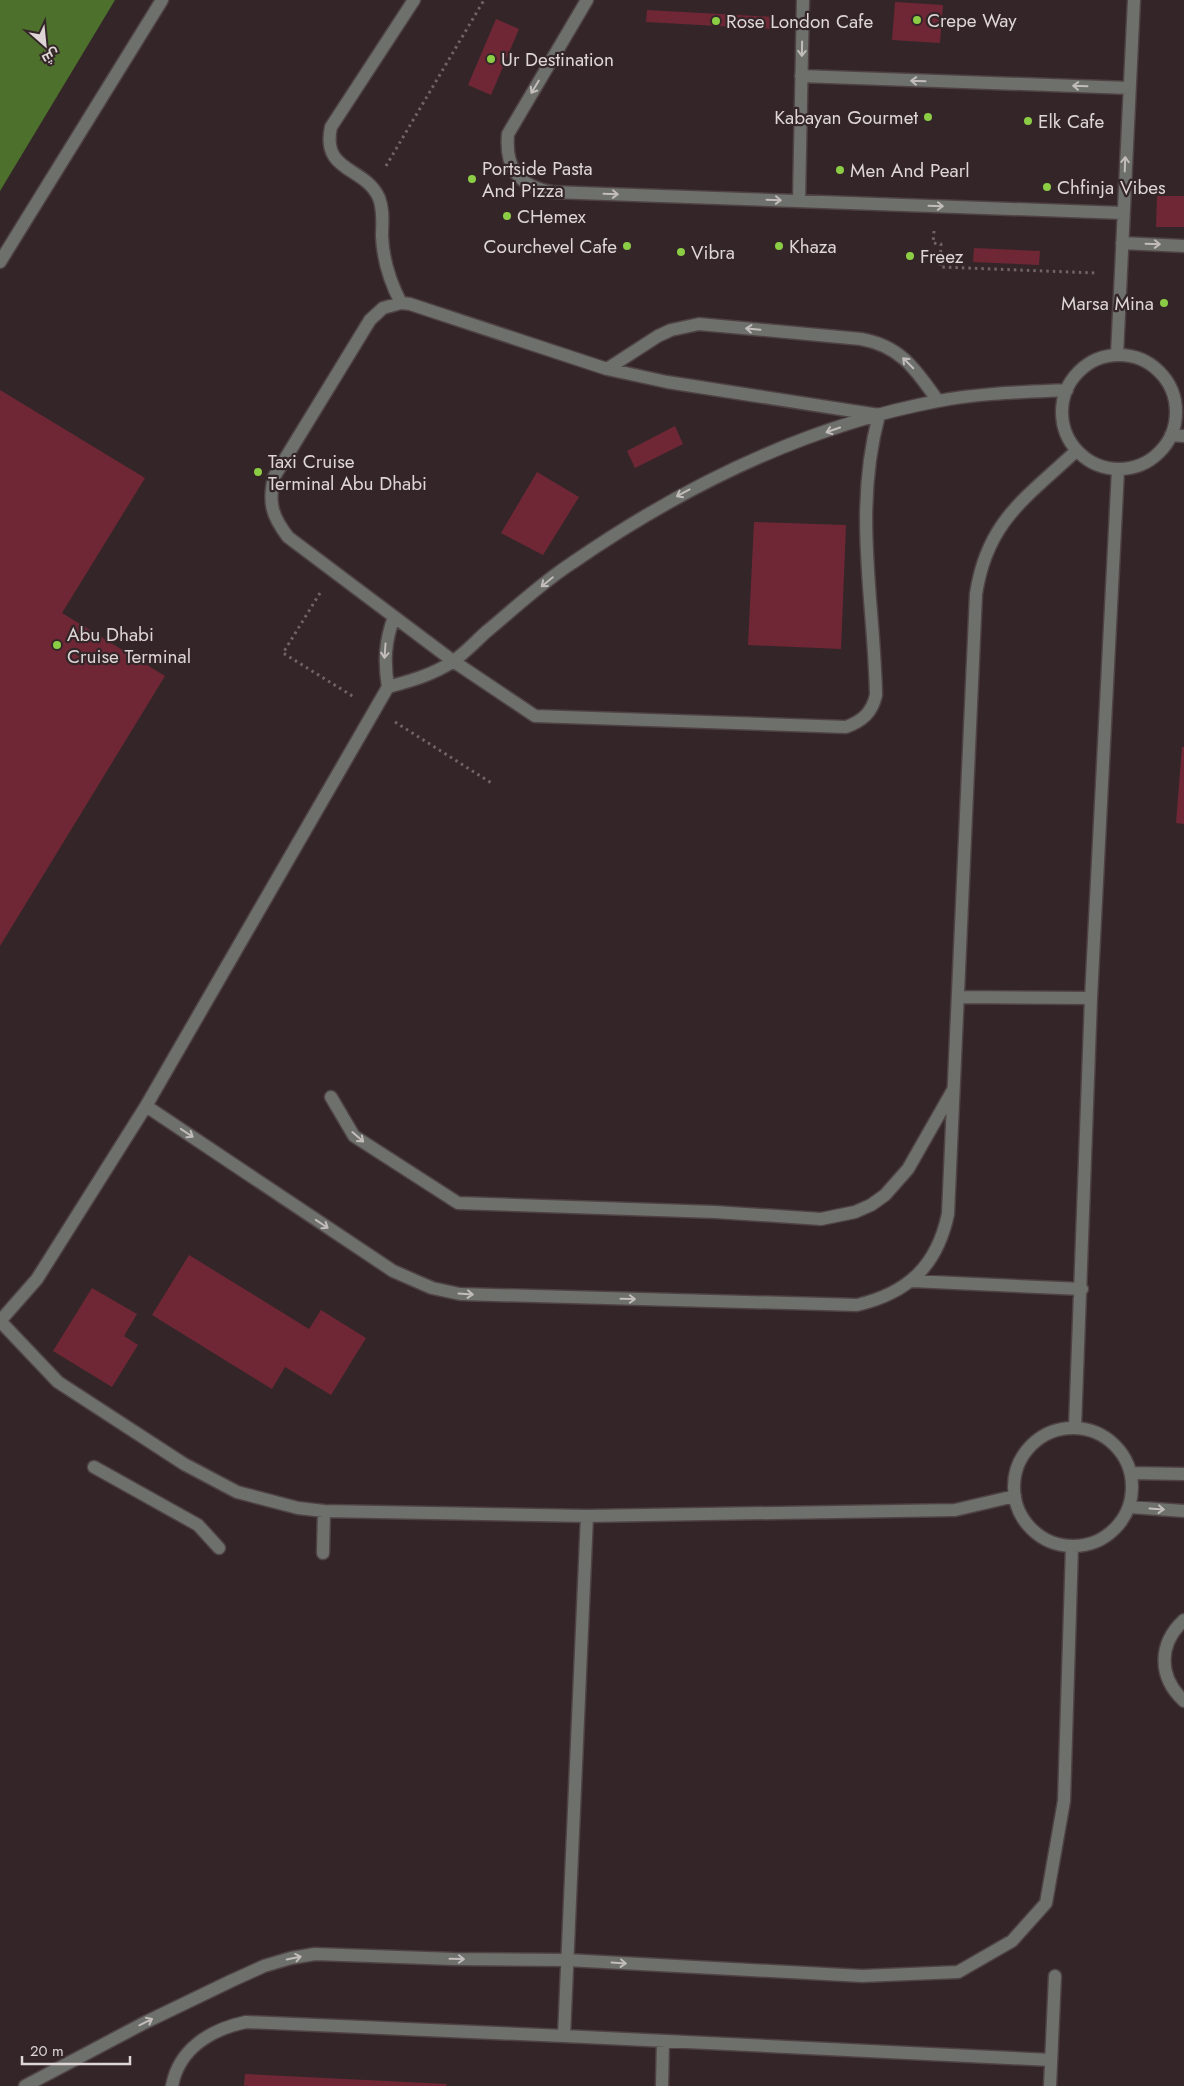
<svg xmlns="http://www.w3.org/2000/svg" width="1184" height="2086" viewBox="0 0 1184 2086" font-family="Jost,Cairo,sans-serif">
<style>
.water{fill:#4d702d}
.building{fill:#6f2736}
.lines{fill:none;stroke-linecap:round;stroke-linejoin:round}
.minor-casing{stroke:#4f4244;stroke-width:15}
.path{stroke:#706466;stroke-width:3;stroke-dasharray:2.5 4;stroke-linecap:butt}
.minor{stroke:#6d706b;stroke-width:12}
.oneway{stroke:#c2bcbb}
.poi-dot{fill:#8bce46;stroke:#342628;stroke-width:2}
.labels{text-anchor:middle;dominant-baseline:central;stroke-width:4.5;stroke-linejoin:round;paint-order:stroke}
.poi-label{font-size:19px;fill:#ded5d6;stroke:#342628;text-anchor:start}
</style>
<rect width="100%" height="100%" fill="#342628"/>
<path class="water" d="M0,0H115L0,191Z"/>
<path class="building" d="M895,2L943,5L940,43L892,40Z
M647,10L775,17L774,29L646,22Z
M496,19L519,29L491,95L468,85Z
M1157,196H1184V227H1156Z
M974,248L1040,251L1039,265L973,262Z
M0,390L145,478L62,613L165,676L0,946Z
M675,426L683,444L635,468L627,451Z
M537,472L579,497L543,555L501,533Z
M754,522L846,525L841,649L748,645Z
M1182,747H1184V824L1176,823Z
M189,1255L309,1329L321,1310L366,1338L331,1395L285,1367L272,1389L152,1315Z
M92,1288L137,1314L124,1336L138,1345L112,1387L53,1351Z
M245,2074L447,2084L446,2086H244Z"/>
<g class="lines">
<g class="minor-casing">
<path id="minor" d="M587,0L508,134C505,168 518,186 552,192L1123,213
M801,76L1129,88
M799,201L803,0
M1122,243L1184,246
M0,262L162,0
M401,303L410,304L607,369L667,382L879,415C853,511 874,599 876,695C872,713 862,721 846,727L535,716L453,661L288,537C272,516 268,503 274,477L370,320L383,308Z
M401,303C390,282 383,261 382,236C382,223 384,211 379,198C365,166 321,173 331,127L414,0
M1117,355L1134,0
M1062 412a57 57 0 1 1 114 0a57 57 0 1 1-114 0Z
M607,369L658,336L671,330L699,324L861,339C901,346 916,370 938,401
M1171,435L1184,436
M394,617C385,641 384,661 388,687L146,1106L37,1279L0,1321L58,1382L184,1464L237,1492L298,1508L324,1511L587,1516L955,1510L1015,1496
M388,687C410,681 432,675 452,662C464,654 475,642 486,632C514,609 541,583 572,563C682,487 805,426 938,401C980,393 1024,392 1067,390
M958,997L1091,998
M331,1097L354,1136L458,1203L715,1212L821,1219L855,1212L871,1205L885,1195L908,1169L953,1090
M146,1106L393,1271L432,1288L460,1294L857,1305C908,1293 937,1266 948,1214L976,594C987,521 1026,498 1076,451
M912,1281L1082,1289
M1075,1427L1091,998L1118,470
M1014 1487a59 59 0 1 1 118 0a59 59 0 1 1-118 0Z
M94,1467L198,1525L219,1548
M1131,1473L1184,1474
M1130,1507L1184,1511
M323,1553L324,1511
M1184,1620C1158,1644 1158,1677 1184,1701
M564,2036L587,1516
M25,2086L146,2022L231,1981L264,1966L291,1958L315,1954L454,1959L567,1960L862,1976L958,1972L1012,1941L1046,1903L1064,1801L1072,1547
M172,2086C179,2048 212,2029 246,2022L564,2036L1051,2060
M662,2086L663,2041
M1050,2086L1055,1976"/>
</g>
<path class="path" d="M386,166L484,0
M934,231L933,243L941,244L940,267L1097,273
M320,593L283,653L354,697
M395,722L493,784"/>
<use href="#minor" class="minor"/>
</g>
<defs><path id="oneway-shaft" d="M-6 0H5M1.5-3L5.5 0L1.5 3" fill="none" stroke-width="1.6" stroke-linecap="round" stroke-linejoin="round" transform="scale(1.25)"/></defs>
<g class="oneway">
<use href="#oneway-shaft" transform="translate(802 49) rotate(91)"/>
<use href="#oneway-shaft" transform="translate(918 81) rotate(-178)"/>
<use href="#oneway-shaft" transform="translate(1080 86) rotate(-178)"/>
<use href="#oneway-shaft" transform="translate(535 87) rotate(121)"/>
<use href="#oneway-shaft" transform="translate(1125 164) rotate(-88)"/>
<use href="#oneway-shaft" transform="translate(611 194) rotate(2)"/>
<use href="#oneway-shaft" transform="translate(774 200) rotate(2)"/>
<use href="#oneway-shaft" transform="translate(936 206) rotate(2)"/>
<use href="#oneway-shaft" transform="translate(1153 244) rotate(2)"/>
<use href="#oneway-shaft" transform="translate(753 329) rotate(-175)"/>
<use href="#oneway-shaft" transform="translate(908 363) rotate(-135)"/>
<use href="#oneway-shaft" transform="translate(833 430) rotate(161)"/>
<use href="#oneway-shaft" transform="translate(683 493) rotate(152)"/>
<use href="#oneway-shaft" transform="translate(547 582) rotate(141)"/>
<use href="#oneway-shaft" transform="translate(385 651) rotate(94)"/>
<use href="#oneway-shaft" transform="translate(187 1133) rotate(34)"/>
<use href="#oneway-shaft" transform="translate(358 1137) rotate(41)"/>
<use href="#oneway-shaft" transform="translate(322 1224) rotate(34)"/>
<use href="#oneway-shaft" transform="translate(466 1294) rotate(4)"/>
<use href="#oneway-shaft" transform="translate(628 1299) rotate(1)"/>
<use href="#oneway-shaft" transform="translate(1157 1509) rotate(4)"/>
<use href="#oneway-shaft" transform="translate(294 1958) rotate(-11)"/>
<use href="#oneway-shaft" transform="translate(457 1959) rotate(1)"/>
<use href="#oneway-shaft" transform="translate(619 1963) rotate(4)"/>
<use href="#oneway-shaft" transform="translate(146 2022) rotate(-27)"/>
</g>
<g class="poi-dot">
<circle cx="917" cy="20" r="5"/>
<circle cx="716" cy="21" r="5"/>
<circle cx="491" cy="59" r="5"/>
<circle cx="928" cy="117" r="5"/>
<circle cx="1028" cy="121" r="5"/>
<circle cx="840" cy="170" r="5"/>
<circle cx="472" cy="179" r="5"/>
<circle cx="1047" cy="187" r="5"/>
<circle cx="507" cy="216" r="5"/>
<circle cx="627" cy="246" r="5"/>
<circle cx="779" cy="246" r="5"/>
<circle cx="681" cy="252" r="5"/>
<circle cx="910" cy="256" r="5"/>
<circle cx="1164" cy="303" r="5"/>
<circle cx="258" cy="472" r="5"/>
<circle cx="57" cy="645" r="5"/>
</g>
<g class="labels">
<g class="poi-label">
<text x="927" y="20">Crepe Way</text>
<text x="726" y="21">Rose London Cafe</text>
<text x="501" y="59">Ur Destination</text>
<text x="918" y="117" text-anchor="end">Kabayan Gourmet</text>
<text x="1038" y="121">Elk Cafe</text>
<text x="482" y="168">Portside Pasta<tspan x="482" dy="22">And Pizza</tspan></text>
<text x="850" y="170">Men And Pearl</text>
<text x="1057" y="187">Chfinja Vibes</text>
<text x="517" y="216">CHemex</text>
<text x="617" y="246" text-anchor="end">Courchevel Cafe</text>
<text x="789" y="246">Khaza</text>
<text x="691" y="252">Vibra</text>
<text x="920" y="256">Freez</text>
<text x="1154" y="303" text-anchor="end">Marsa Mina</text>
<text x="268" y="461">Taxi Cruise<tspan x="268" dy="22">Terminal Abu Dhabi</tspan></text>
<text x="67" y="634">Abu Dhabi<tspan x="67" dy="22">Cruise Terminal</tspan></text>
</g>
</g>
<g transform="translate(45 45) rotate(153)" stroke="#342628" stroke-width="4" paint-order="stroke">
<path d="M0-4L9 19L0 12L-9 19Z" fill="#ded5d6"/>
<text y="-8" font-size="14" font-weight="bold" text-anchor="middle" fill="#ded5d6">ش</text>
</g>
<path d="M22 2056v8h108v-8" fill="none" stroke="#ded5d6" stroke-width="2.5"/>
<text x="30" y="2056" font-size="15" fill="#ded5d6" stroke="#342628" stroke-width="4" paint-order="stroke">20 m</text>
</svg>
